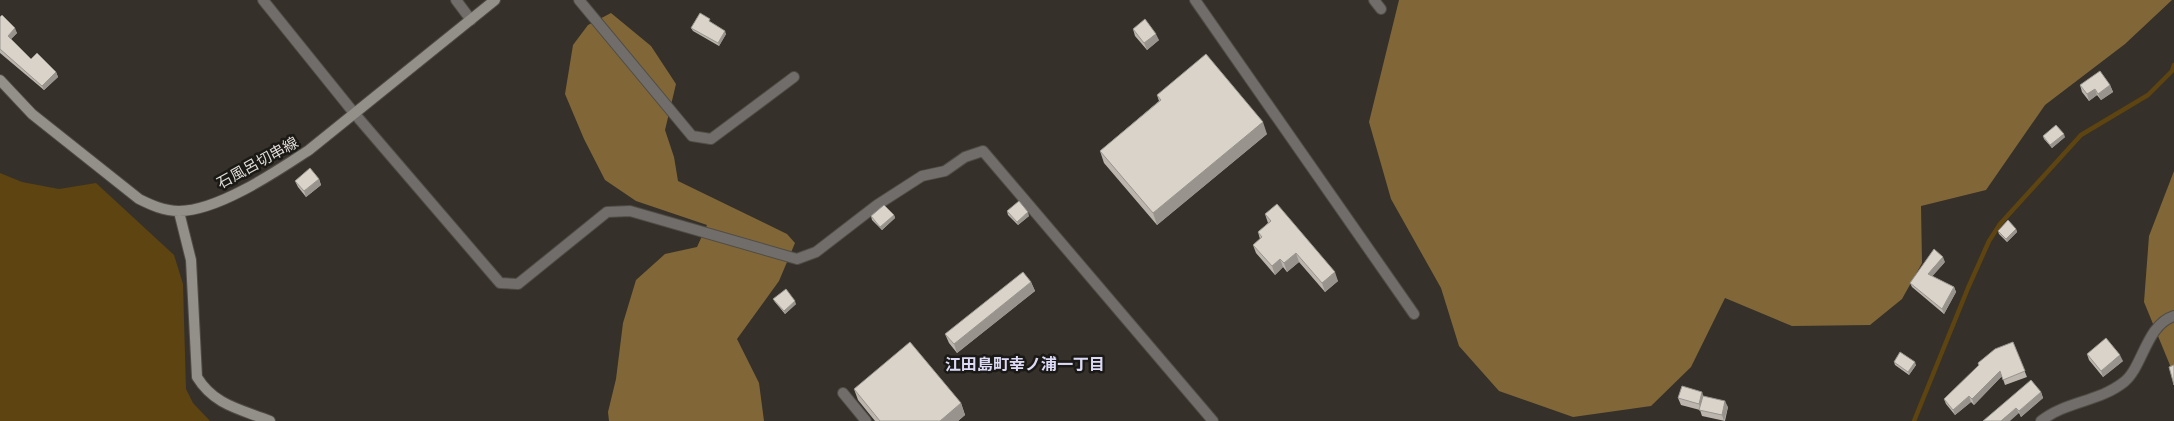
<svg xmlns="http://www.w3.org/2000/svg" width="2174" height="421" viewBox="0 0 2174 421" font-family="'Playfair Display','Noto Sans JP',serif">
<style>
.forest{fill:#816737}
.water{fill:#5d4411}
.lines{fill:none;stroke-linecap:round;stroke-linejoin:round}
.stream{stroke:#5d4411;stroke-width:4.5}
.street-casing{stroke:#504c45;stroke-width:12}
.secondary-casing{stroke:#504c45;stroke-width:12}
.street{stroke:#706d6a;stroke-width:10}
.secondary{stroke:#938f89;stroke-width:10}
.wall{fill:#bbb5ae}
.shaded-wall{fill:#98948d}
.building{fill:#d9d3ca;stroke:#98948d}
.labels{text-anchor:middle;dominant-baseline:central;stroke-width:5;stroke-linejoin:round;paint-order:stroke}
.street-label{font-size:15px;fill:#dfdcd7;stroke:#1b1915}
.neighbourhood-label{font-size:16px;font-weight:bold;fill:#dddaf7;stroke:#1b1915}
</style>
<rect width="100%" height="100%" fill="#353029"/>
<path class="forest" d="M1399,0H2172L2125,44L2045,105L1986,190L1921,206L1922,263L1902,299L1870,325L1792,326L1725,298L1691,367L1651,406L1573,417L1499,391L1459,346L1441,288L1391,199L1369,122Z
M611,13L651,46L676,84L665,130L674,157L678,181L787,234L795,243L779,281L737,339L759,383L764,421H609L608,412L616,379L623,323L636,280L665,254L697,247L707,225L636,201L605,180L584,139L565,94L573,45L588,25Z
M2174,171V375L2144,302L2149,236Z"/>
<path class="water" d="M0,173L22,182L59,189L96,183L174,255L183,284L186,389L193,403L210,421H0Z"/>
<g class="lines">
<path class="stream" d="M1914,421L1968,288L1989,241L2000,224L2081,135L2148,95L2172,71L2174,65"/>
<g class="street-casing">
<path id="street" d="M263,0L354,113L500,283L518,284L607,212L630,211L797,259L816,252L877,205L922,176L945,171L965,157L983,151L1213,421
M456,0L471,20
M579,0L692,136L711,139L794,77
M1195,0L1414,314
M1374,0L1381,9
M843,393L866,421
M2041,421C2066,401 2099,402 2124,382C2143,367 2146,325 2174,316"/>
</g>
<g class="secondary-casing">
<path id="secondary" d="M0,80L32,114L139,199C151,205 164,211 179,211C218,211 277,171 309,150L495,0
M179,212L191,260L197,377C214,405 240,409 270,421"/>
</g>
<use href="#street" class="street"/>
<use href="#secondary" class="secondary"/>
</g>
<path class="wall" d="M0,17L17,33L11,39L31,59L56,72L58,77L44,90L0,53Z
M711,23L726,34L719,46L693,31L691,28Z
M1133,29L1159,40L1147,50L1135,36Z
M2080,85H2110L2113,92L2101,100L2097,95L2089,101L2082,92Z
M1157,95L1267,134L1157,225L1104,163L1100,151L1159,101Z
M2043,136L2065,137L2052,148L2044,139Z
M319,179L321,185L306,197L298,187L295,181Z
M1007,211L1029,216L1018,225L1008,215Z
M1265,214L1338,281L1325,292L1299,262L1287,272L1283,267L1275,275L1256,253L1253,245L1260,239L1258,232L1268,223Z
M894,215L895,218L882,230L872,220L871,216Z
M2016,229L2017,232L2007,242L1999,234L1998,231Z
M1945,262L1932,276L1954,287L1956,292L1944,314L1912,287L1910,283Z
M1031,282L1035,291L957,353L949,343L945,334Z
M773,299L796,304L785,314L775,302Z
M2013,342L2027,377L2005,385L2002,376L1974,405L1971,402L1955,415L1946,404L1944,399L1979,366L1978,363Z
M2087,354L2123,361L2103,377L2089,360Z
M1894,362L1916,365L1909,375L1895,365Z
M854,389L961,403L965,415L958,421H875L858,400Z
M2041,392L2043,398L2021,417L2019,413L1983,421Z
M1703,396L1728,407L1725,421L1702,416L1700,410L1681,405L1678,398Z"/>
<path class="shaded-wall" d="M15,28L17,33L10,40L8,36Z
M725,31L726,34L719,46L718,43Z
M1156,34L1159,40L1147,50L1144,43Z
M56,72L58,77L44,90L42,86Z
M2110,85L2113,92L2101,100L2098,94Z
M2095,89L2097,95L2089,101L2087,94Z
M1263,122L1267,134L1157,225L1153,213Z
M2064,134L2065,137L2052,148L2050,145Z
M319,179L321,185L306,197L304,191Z
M1028,212L1029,216L1018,225L1017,222Z
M894,215L895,218L882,230L880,227Z
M2016,229L2017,232L2007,242L2006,239Z
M1296,253L1299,262L1287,272L1284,263Z
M1943,257L1945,262L1930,279L1928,274Z
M1280,259L1283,267L1275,275L1272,266Z
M1335,272L1338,281L1325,292L1322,283Z
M1031,282L1035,291L957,353L954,344Z
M1954,287L1956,292L1944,314L1942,309Z
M795,301L796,304L785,314L784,311Z
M2120,355L2123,361L2103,377L2101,371Z
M1915,362L1916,365L1909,375L1908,372Z
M2000,371L2002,376L1974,405L1972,399Z
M1702,392L1704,398L1701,410L1699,404Z
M2041,392L2043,398L2021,417L2019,411Z
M1969,396L1971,402L1955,415L1953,410Z
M1725,401L1728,407L1724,421L1722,415Z
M961,403L965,415L958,421H940Z
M2016,408L2019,413L2010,421H2001Z"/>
<path class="building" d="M700,13L710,19L709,21L725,31L718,43L691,28Z
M2,15L15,28L8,36L31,59L37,53L56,72L42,86L0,49V17Z
M1145,19L1156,34L1144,43L1133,29Z
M1206,54L1263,122L1153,213L1100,151L1161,100L1157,95Z
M2100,71L2110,85L2098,94L2095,89L2087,94L2080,85Z
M2056,125L2064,134L2050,145L2043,136Z
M310,168L319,179L304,191L295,181Z
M1019,201L1028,212L1017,222L1007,211Z
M1277,204L1335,272L1322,283L1296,253L1284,263L1280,259L1272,266L1253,245L1262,237L1258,232L1271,221L1265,214Z
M884,205L894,215L880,227L871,216Z
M2008,220L2016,229L2006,239L1998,231Z
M1934,249L1943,257L1928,274L1954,287L1942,309L1910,283Z
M1023,272L1031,282L954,344L945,334Z
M786,289L795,301L784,311L773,299Z
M2106,338L2120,355L2101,371L2087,354Z
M910,342L961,403L940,421H880L854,389Z
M2013,342L2025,371L2003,380L2000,371L1972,399L1969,396L1953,410L1944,399L1979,365L1978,363L1995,349Z
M1900,352L1915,362L1908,372L1894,362Z
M2174,365V385L2169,367Z
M2031,380L2041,392L2019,411L2016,408L2001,421H1983Z
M1682,386L1702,392L1699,404L1678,398Z
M1703,396L1725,401L1722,415L1699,410Z"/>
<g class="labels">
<g class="street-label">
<text transform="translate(257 162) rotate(-29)">石風呂切串線</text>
</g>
<g class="neighbourhood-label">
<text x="1025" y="363">江田島町幸ノ浦一丁目</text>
</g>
</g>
</svg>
